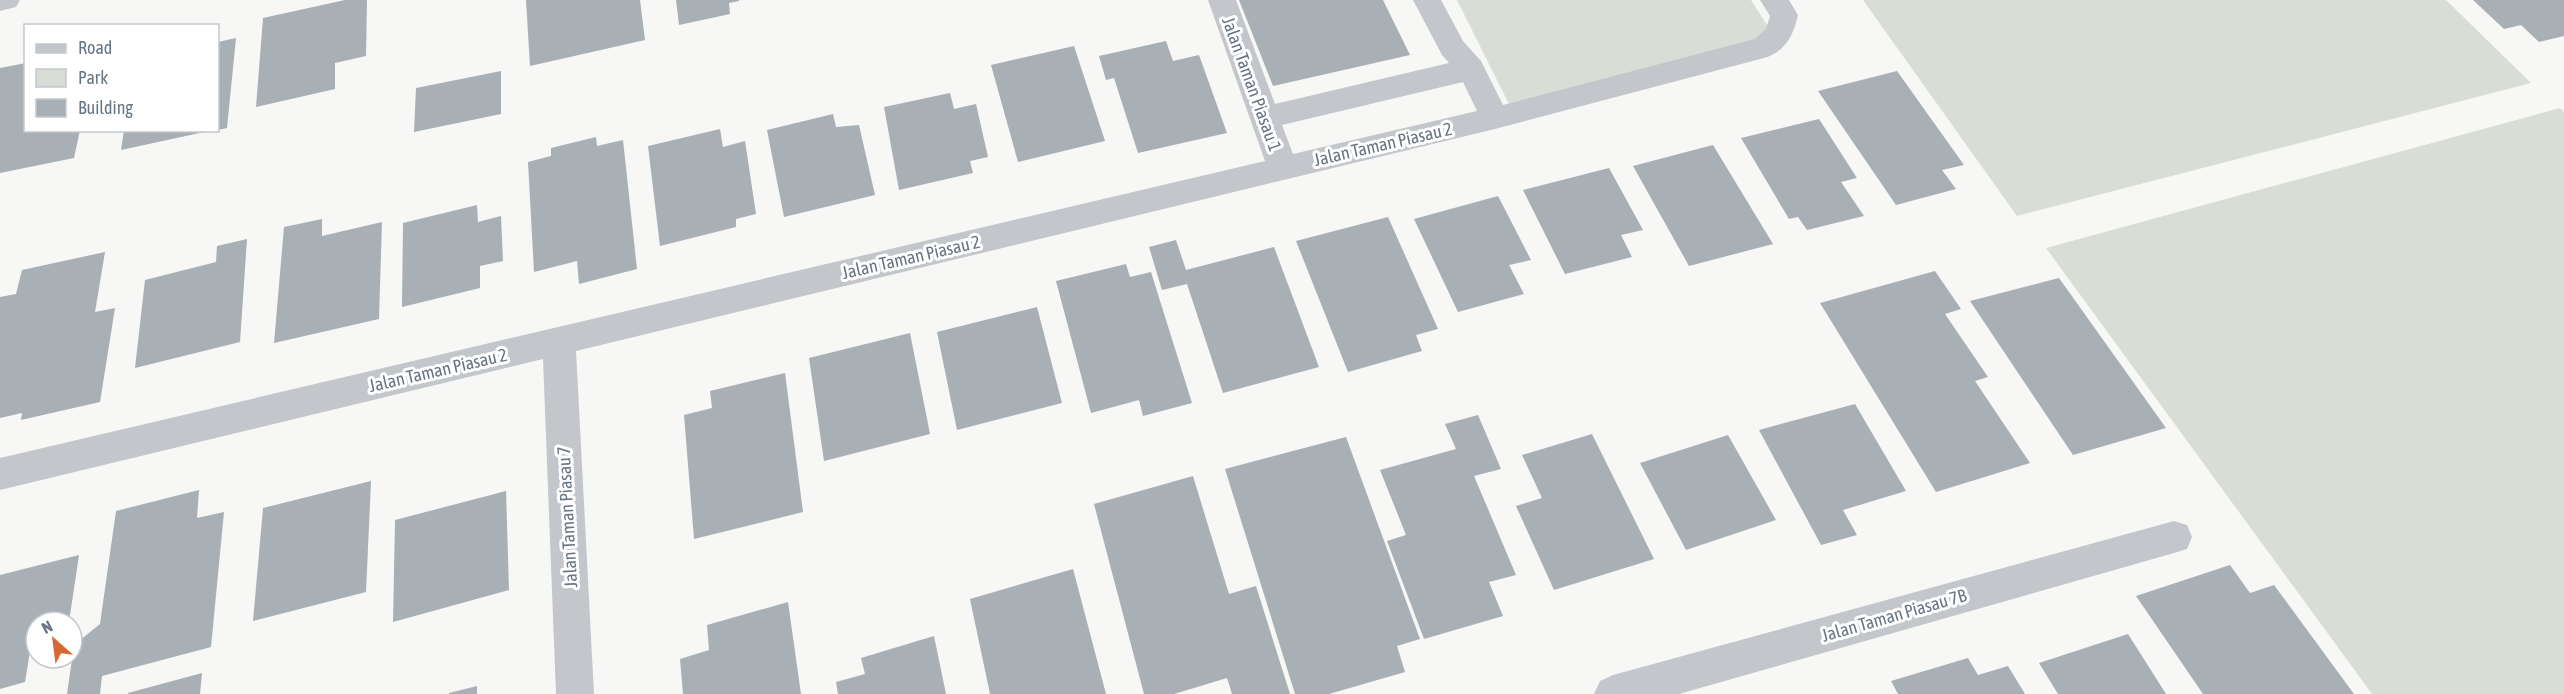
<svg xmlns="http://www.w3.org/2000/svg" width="2564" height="694" viewBox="0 0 2564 694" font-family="'Asap Condensed',sans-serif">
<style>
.green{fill:#d8ded6}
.building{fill:#a8afb5}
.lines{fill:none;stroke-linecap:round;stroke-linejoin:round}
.minor{fill:#c3c6ca;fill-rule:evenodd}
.labels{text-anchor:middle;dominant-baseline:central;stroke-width:6;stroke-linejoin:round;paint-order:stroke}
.street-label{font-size:18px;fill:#687584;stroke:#fff}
</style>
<rect width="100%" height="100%" fill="#f7f7f5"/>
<path class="green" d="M1457,0H1751L1782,48L1512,110Z
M1863,0H2446L2531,83L2017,216Z
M2560,108L2564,112V694H2372L2046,248Z"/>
<path class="building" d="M345,0H367L366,56L335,63V89L256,107L263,18Z
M526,0H640L645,40L530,66Z
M676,0H739V1L729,3L730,14L679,25Z
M1239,0H1383L1410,55L1273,86Z
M2473,0H2564V36L2539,42L2521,25L2504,29Z
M236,38L227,128L218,130V42Z
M1166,41L1173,61L1199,55L1227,133L1138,153L1114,78L1106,80L1099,56Z
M1074,46L1105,141L1018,162L991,65Z
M26,63V130H80L74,158L0,173V68Z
M501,71V114L414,132L416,88Z
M1897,71L1964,165L1942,170L1956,189L1896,205L1818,91Z
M950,93L954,109L976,104L988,157L970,161L973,173L899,190L884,107Z
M833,114L836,127L859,125L875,195L784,217L767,130Z
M1819,119L1857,178L1841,182L1864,216L1807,230L1798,217L1789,219L1741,138Z
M720,129L723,147L745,141L756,214L736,219V227L660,246L648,146Z
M124,130H209V131L121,150Z
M596,137L597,146L623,140L637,269L579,284L577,261L534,272L528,162L551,156V148Z
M1713,145L1773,244L1689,266L1633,166Z
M1609,168L1643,230L1621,235L1632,257L1565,274L1523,190Z
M1498,196L1531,260L1509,265L1524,294L1458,312L1414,219Z
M477,205L478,222L501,216L503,261L480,266V288L402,307L403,223Z
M1388,217L1438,329L1416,335L1422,351L1348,372L1296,241Z
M322,219V236L382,222L379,319L274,343L284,227Z
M247,239L240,342L135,368L145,280L216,262L217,246Z
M1176,240L1186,270L1274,247L1319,367L1223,393L1187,284L1162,290L1149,247Z
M105,252L95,312L115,308L100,402L21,420L22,413L0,418V297L16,294L22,270Z
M1126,264L1130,277L1151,272L1192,403L1143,416L1139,400L1091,413L1056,281Z
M1935,271L1961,309L1945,314L1988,377L1975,381L2030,463L1936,492L1820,303Z
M2059,278L2166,428L2073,455L1970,301Z
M1037,307L1062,403L957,430L937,332Z
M910,333L930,434L824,461L809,358Z
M785,373L803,512L694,539L684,415L712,408L710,391Z
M1855,404L1906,491L1843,510L1857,535L1821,545L1759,430Z
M1478,415L1501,469L1474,476L1516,575L1489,582L1503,616L1424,639L1387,541L1406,535L1380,470L1456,449L1445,424Z
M1592,434L1654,559L1554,590L1516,506L1542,498L1522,455Z
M1728,435L1776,520L1686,550L1640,463Z
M1346,437L1420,639L1397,646L1405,672L1329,694H1295L1225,469Z
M1193,476L1229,594L1256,586L1290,694H1232L1227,678L1174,694H1144L1094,504Z
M371,481L366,592L253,621L263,508Z
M199,490L197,518L224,512L211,647L102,676L100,694H67L74,645L100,624L116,511Z
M506,491L509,590L393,622L395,520Z
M79,555L69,622H36V650L30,651L25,682L0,689V575Z
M2230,565L2250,593L2274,585L2354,694H2203L2136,596Z
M1073,569L1106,694H990L970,599Z
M788,602L801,694H683L680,659L709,650L707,625Z
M2128,634L2166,694H2058L2039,663Z
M934,636L946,694H838L836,682L865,674L861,658Z
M1968,658L1978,675L2008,666L2025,694H1898L1891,681Z
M202,673L200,694H128V693Z
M477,686V694H449V693Z"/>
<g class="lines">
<path class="minor" d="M0,0H20L16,7L0,11Z
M1208,0H1236L1275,104L1449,63L1442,55L1413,0H1441L1463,41L1481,61L1503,105L1755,39L1766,29L1770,16L1760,0H1789L1798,15C1793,36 1786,51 1764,58L1495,129L576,351L594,694H556L543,359L0,490V458L1265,161ZM1463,82L1477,111L1293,154L1282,125Z
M2174,521L2187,525L2192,537L2187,549L2174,553L1679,694H1594L1600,681L1613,675Z"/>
</g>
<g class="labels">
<g class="street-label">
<text transform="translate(1252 84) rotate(70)">Jalan Taman Piasau 1</text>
<text transform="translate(1383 144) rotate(-13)">Jalan Taman Piasau 2</text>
<text transform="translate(911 257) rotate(-13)">Jalan Taman Piasau 2</text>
<text transform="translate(438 370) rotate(-13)">Jalan Taman Piasau 2</text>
<text transform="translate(567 517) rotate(-93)">Jalan Taman Piasau 7</text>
<text transform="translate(1894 615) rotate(-16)">Jalan Taman Piasau 7B</text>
</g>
</g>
<rect x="24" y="24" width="195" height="108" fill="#ffffff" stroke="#c3c8ce" stroke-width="1.5"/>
<rect x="36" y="44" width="30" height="9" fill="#c3c6ca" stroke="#c3c8ce" stroke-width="1.5"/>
<text x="78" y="54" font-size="18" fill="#687584">Road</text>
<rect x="36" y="69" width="30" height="18" fill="#d8ded6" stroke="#c3c8ce" stroke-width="1.5"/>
<text x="78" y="84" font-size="18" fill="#687584">Park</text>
<rect x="36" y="99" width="30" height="18" fill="#a8afb5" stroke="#c3c8ce" stroke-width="1.5"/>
<text x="78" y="114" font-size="18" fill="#687584">Building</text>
<g transform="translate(54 640) rotate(332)"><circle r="28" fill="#ffffff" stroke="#c3c8ce" stroke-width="1.5"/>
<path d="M0-4.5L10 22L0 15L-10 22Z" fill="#d86833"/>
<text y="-9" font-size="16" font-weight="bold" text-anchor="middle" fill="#687584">N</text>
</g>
</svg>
